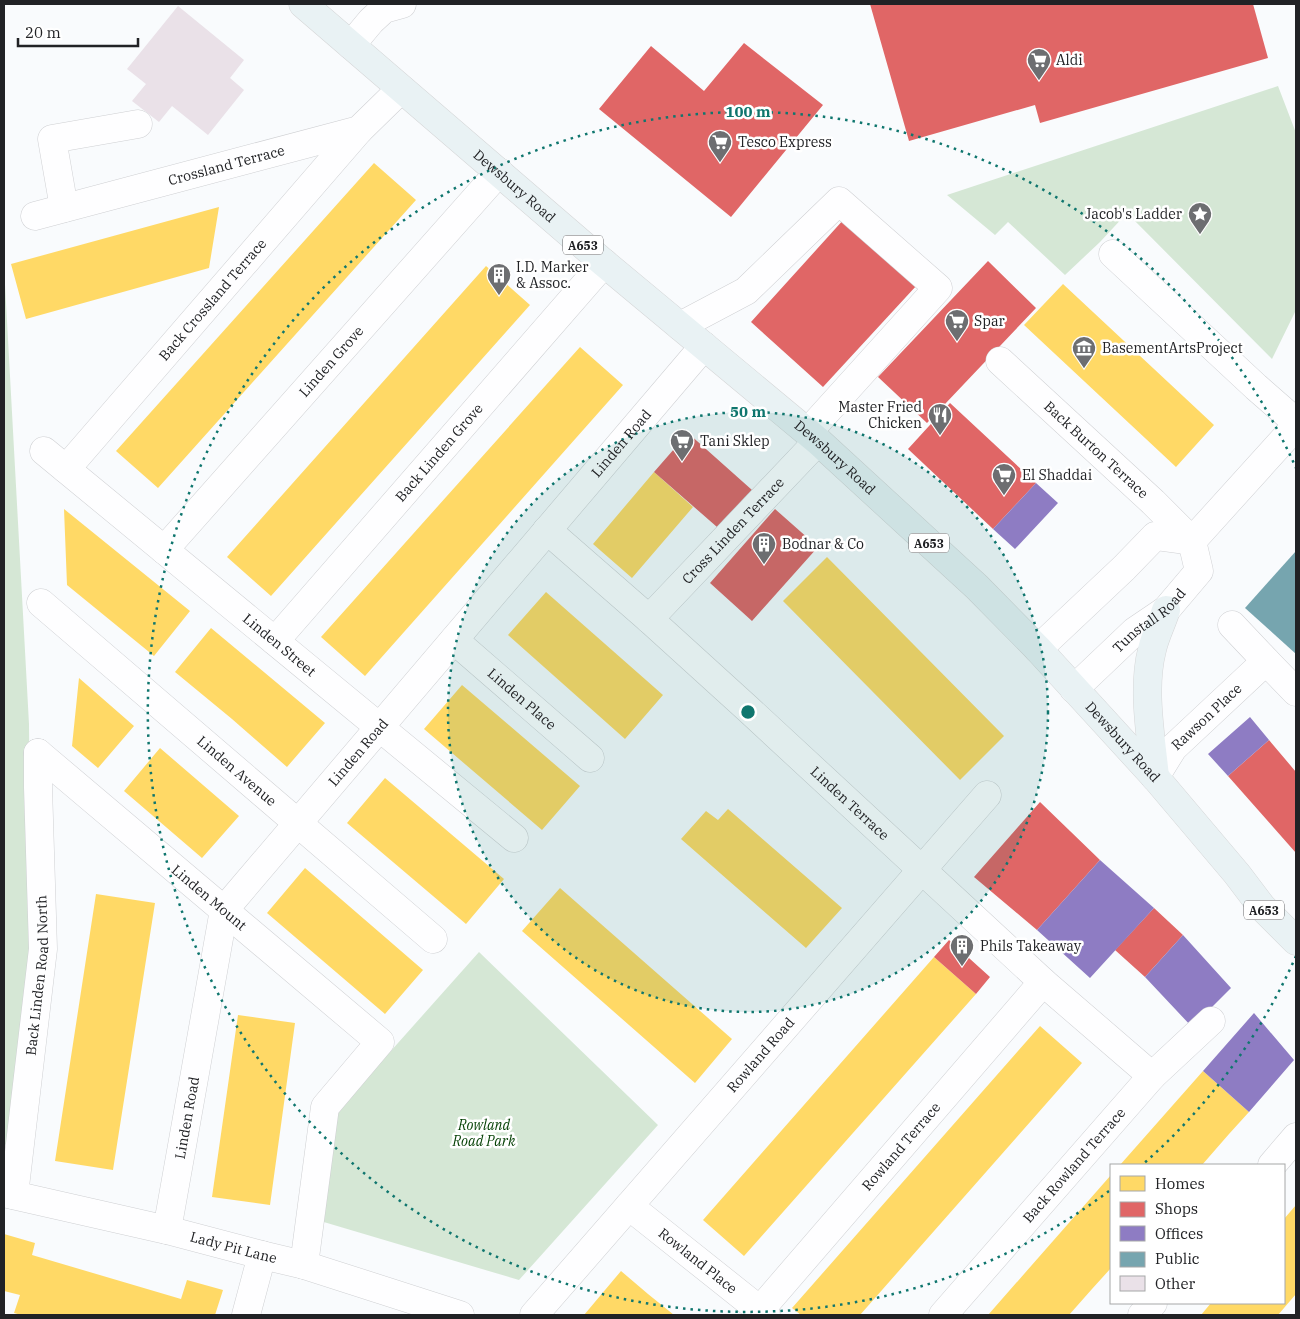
<svg xmlns="http://www.w3.org/2000/svg" width="1300" height="1319" viewBox="0 0 1300 1319" font-family="'IBM Plex Serif',serif">
<style>
.green{fill:#d5e7d5}
.homes{fill:#ffd966}
.shops{fill:#e06666}
.offices{fill:#8e7cc3}
.public{fill:#76a5af}
.building{fill:#eae1e8}
.lines{fill:none;stroke-linecap:round;stroke-linejoin:round}
.minor-casing{stroke:#cfd0d3;stroke-width:29}
.major-casing{stroke:#d5d6d7;stroke-width:29}
.minor{stroke:#fefeff;stroke-width:28}
.major{stroke:#e9f2f4;stroke-width:28}
.ring{fill:none;stroke:#0f766e;stroke-width:2.5;stroke-dasharray:2.5 5}
.labels{text-anchor:middle;dominant-baseline:central;stroke-width:5;stroke-linejoin:round;paint-order:stroke}
.shield{fill:#fff;stroke:#646466;stroke-width:1}
.shield-label{font-size:12px;font-weight:bold;fill:#212225}
.poi-label{font-size:14px;fill:#212225;stroke:#fff;text-anchor:start}
.street-label{font-size:14px;fill:#212225;stroke:#fff}
.park-label{font-size:14px;font-style:italic;fill:#003e00;stroke:#fff}
.centre{fill:#0f766e;stroke:#fff;stroke-width:2.5}
.ring-label{font-size:15px;text-anchor:middle;font-weight:bold;fill:#0f766e;stroke:#fff;stroke-width:5;stroke-linejoin:round;paint-order:stroke}
</style>
<rect width="100%" height="100%" fill="#f9fbfd"/>
<path class="green" d="M1278,86L1296,133V310L1272,359L1127,213L1100,242L1065,275L1008,222L995,235L947,195Z
M4,266L29,724L31,949L7,1145L4,1144Z
M479,952L658,1125L519,1280L317,1220L333,1116Z"/>
<path class="homes" d="M374,163L416,200L158,488L116,451Z
M219,207L209,268L26,319L11,264Z
M486,266L530,305L271,596L227,557Z
M1063,284L1214,425L1176,467L1024,325Z
M580,347L623,385L365,676L321,637Z
M654,472L693,507L632,578L593,544Z
M64,509L190,611L154,656L67,585Z
M827,557L1004,736L960,780L783,601Z
M546,592L663,695L625,739L508,635Z
M211,628L325,723L287,767L232,719L175,672Z
M79,678L134,726L98,768L72,746Z
M462,685L580,786L542,830L424,729Z
M160,748L239,816L202,858L124,791Z
M385,778L504,879L466,924L347,823Z
M728,809L842,908L806,948L681,839L706,811L718,820Z
M305,868L423,970L385,1014L267,913Z
M560,888L732,1039L695,1083L522,931Z
M96,894L155,903L113,1170L55,1161Z
M934,957L976,994L744,1256L703,1220Z
M238,1015L295,1023L270,1205L212,1197Z
M1040,1026L1082,1063L860,1315H801L792,1308Z
M1203,1071L1249,1112L1229,1134L1202,1165H1120Z
M1111,1175V1268L1092,1289L1069,1315H988Z
M1296,1205V1294L1278,1315H1201L1211,1303H1284V1219Z
M4,1234L35,1243L32,1255L181,1299L187,1280L223,1290L215,1315H21L14,1313L20,1295L4,1291Z
M621,1271L648,1294L674,1315H584Z"/>
<path class="shops" d="M870,4H1253L1268,58L1040,123L1035,105L909,141Z
M744,43L823,105L731,217L599,109L651,46L704,91Z
M845,218L917,285L823,387L751,322Z
M988,261L1036,308L927,423L878,377Z
M950,403L1036,483L993,529L908,449Z
M688,433L752,490L717,527L654,472Z
M775,509L818,547L752,621L710,583Z
M1269,740L1296,772V853L1228,776Z
M1040,802L1100,860L1037,930L974,877Z
M1154,908L1183,935L1145,977L1115,950Z
M949,940L990,977L976,994L934,957Z"/>
<path class="offices" d="M1036,483L1058,503L1015,549L993,529Z
M1250,717L1269,740L1228,776L1208,754Z
M1100,860L1154,908L1090,978L1037,930Z
M1183,935L1231,988L1192,1027L1145,977Z
M1254,1013L1294,1060L1249,1112L1203,1071Z"/>
<path class="public" d="M1296,551V654L1245,608Z"/>
<path class="building" d="M178,6L244,60L230,78L244,90L208,135L172,106L159,122L132,101L146,84L127,69Z"/>
<g class="lines">
<g class="minor-casing">
<g id="minor">
<path d="M351,45L371,21L384,9L402,4"/>
<path d="M64,208L52,139L138,124"/>
<path id="s1" d="M35,216L359,130L401,89"/>
<path d="M1113,254L1256,387L1296,422"/>
<path d="M680,326L746,291L839,201L938,288L808,432"/>
<path id="s2" d="M1000,361L1153,502L1192,541"/>
<path id="s3" d="M44,451L514,838"/>
<path id="s4" d="M66,469L359,130"/>
<path id="s5" d="M547,530L649,619L747,708L1043,982L1152,1076"/>
<path d="M1192,541L1296,426"/>
<path id="s6" d="M164,550L499,172"/>
<path id="s7" d="M41,603L433,939"/>
<path id="s8" d="M649,619L818,441"/>
<path d="M1232,625L1266,661"/>
<path id="s9" d="M454,640L590,758"/>
<path id="s10" d="M275,641L604,263"/>
<path d="M1038,649L1124,568L1155,536L1192,541"/>
<path id="s11" d="M1074,689L1135,631L1166,610L1199,571L1192,541"/>
<path id="s12" d="M38,753L380,1042L325,1107L304,1265"/>
<path id="s13" d="M1155,777L1173,748L1266,661L1296,692"/>
<path d="M1272,1165L1296,1137"/>
<path id="s14" d="M4,1193L167,1230L262,1255L304,1265L460,1315"/>
<path id="s15" d="M14,1195L43,949L38,787V753"/>
<path id="s16" d="M629,1206L766,1315"/>
<path id="s17" d="M167,1230L224,910L704,346"/>
<path id="s18" d="M760,1310L1043,982"/>
<path d="M246,1315L262,1255"/>
<path id="s19" d="M534,1315L987,795"/>
<path id="s20" d="M943,1315L1152,1076L1211,1021"/>
<path d="M1142,1315L1153,1303"/>
</g>
</g>
<g class="major-casing">
<g id="major">
<path id="s21" d="M303,4L604,263L818,441L977,587L1038,649L1155,777L1237,874L1262,907L1296,941"/>
<path d="M1155,777C1151,737 1142,689 1152,650C1155,636 1162,623 1166,610"/>
</g>
</g>
<use href="#minor" class="minor"/>
<use href="#major" class="major"/>
</g>
<circle cx="748" cy="712" r="300" fill="#0f766e" fill-opacity=".12"/>
<g class="ring">
<circle cx="748" cy="712" r="300"/>
<path d="M1296 956A600 600 0 0 1 1142 1165M1109 1191A600 600 0 1 1 1296 468"/>
</g>
<defs>
<g id="supermarket-pin" transform="scale(1.25)"><path d="M0 17L-7.5 6A9.5 9.5 0 1 1 7.5 6Z" fill="#6d6e71" stroke="#fff"/><path d="M-6-5.5h2.5l.6 2H6L4.5 2H-2.5L-4.4-4H-6ZM-1.5 3.2a1.3 1.3 0 1 0 .1 0ZM3 3.2a1.3 1.3 0 1 0 .1 0Z" fill="#fff"/></g>
<g id="sight-pin" transform="scale(1.25)"><path d="M0 17L-7.5 6A9.5 9.5 0 1 1 7.5 6Z" fill="#6d6e71" stroke="#fff"/><path d="M0-6L1.8-2.2L6-1.7L2.9 1.2L3.7 5.4L0 3.3L-3.7 5.4L-2.9 1.2L-6-1.7L-1.8-2.2Z" fill="#fff"/></g>
<g id="building-pin" transform="scale(1.25)"><path d="M0 17L-7.5 6A9.5 9.5 0 1 1 7.5 6Z" fill="#6d6e71" stroke="#fff"/><path d="M-4-6H4V6H1V3H-1V6H-4ZM-2.5-4.3h1.7v1.8h-1.7ZM.8-4.3h1.7v1.8H.8ZM-2.5-1h1.7V.8h-1.7ZM.8-1h1.7V.8H.8Z" fill="#fff"/></g>
<g id="museum-pin" transform="scale(1.25)"><path d="M0 17L-7.5 6A9.5 9.5 0 1 1 7.5 6Z" fill="#6d6e71" stroke="#fff"/><path d="M0-6L6-3V-2H-6V-3ZM-5-1h2V3h-2ZM-1-1h2V3h-2ZM3-1h2V3H3ZM-6 4H6V6H-6Z" fill="#fff"/></g>
<g id="restaurant-pin" transform="scale(1.25)"><path d="M0 17L-7.5 6A9.5 9.5 0 1 1 7.5 6Z" fill="#6d6e71" stroke="#fff"/><path d="M-5-6h1v4h1v-4h1v4h1v-4h1v5L-1.5 .5V6h-2V.5L-5-1ZM5-6V6H3V1.5H1.5Q1.5-4 5-6Z" fill="#fff"/></g>
</defs>
<g fill-rule="evenodd">
<use href="#supermarket-pin" x="1039" y="60"/>
<use href="#supermarket-pin" x="720" y="142"/>
<use href="#sight-pin" x="1200" y="214"/>
<use href="#building-pin" x="499" y="275"/>
<use href="#supermarket-pin" x="957" y="321"/>
<use href="#museum-pin" x="1084" y="348"/>
<use href="#restaurant-pin" x="940" y="415"/>
<use href="#supermarket-pin" x="682" y="441"/>
<use href="#supermarket-pin" x="1004" y="475"/>
<use href="#building-pin" x="764" y="544"/>
<use href="#building-pin" x="962" y="946"/>
</g>
<g class="labels">
<g class="shield">
<rect x="563" y="235.5" width="40" height="19" rx="4"/>
<rect x="909" y="533.5" width="40" height="19" rx="4"/>
<rect x="1244" y="900.5" width="40" height="19" rx="4"/>
</g>
<g class="shield-label">
<text x="583" y="245">A653</text>
<text x="929" y="543">A653</text>
<text x="1264" y="910">A653</text>
</g>
<g class="poi-label">
<text x="1056" y="60">Aldi</text>
<text x="738" y="142">Tesco Express</text>
<text x="1182" y="214" text-anchor="end">Jacob's Ladder</text>
<text x="516" y="267">I.D. Marker<tspan x="516" dy="16">&amp; Assoc.</tspan></text>
<text x="974" y="321">Spar</text>
<text x="1102" y="348">BasementArtsProject</text>
<text x="922" y="407" text-anchor="end">Master Fried<tspan x="922" dy="16">Chicken</tspan></text>
<text x="700" y="441">Tani Sklep</text>
<text x="1022" y="475">El Shaddai</text>
<text x="782" y="544">Bodnar &amp; Co</text>
<text x="980" y="946">Phils Takeaway</text>
</g>
<g class="street-label">
<text stroke="none"><textPath href="#s1" startOffset="198">Crossland Terrace</textPath></text>
<text stroke="none"><textPath href="#s21" startOffset="279">Dewsbury Road</textPath></text>
<text stroke="none"><textPath href="#s4" startOffset="224">Back Crossland Terrace</textPath></text>
<text stroke="none"><textPath href="#s6" startOffset="252">Linden Grove</textPath></text>
<text stroke="none"><textPath href="#s17" startOffset="938">Linden Road</textPath></text>
<text stroke="none"><textPath href="#s2" startOffset="131">Back Burton Terrace</textPath></text>
<text stroke="none"><textPath href="#s10" startOffset="250">Back Linden Grove</textPath></text>
<text stroke="none"><textPath href="#s21" startOffset="699">Dewsbury Road</textPath></text>
<text stroke="none"><textPath href="#s8" startOffset="122">Cross Linden Terrace</textPath></text>
<text stroke="none"><textPath href="#s11" startOffset="102">Tunstall Road</textPath></text>
<text stroke="none"><textPath href="#s3" startOffset="305">Linden Street</textPath></text>
<text stroke="none"><textPath href="#s9" startOffset="90">Linden Place</textPath></text>
<text stroke="none"><textPath href="#s13" startOffset="80">Rawson Place</textPath></text>
<text stroke="none"><textPath href="#s21" startOffset="1104">Dewsbury Road</textPath></text>
<text stroke="none"><textPath href="#s17" startOffset="532">Linden Road</textPath></text>
<text stroke="none"><textPath href="#s7" startOffset="258">Linden Avenue</textPath></text>
<text stroke="none"><textPath href="#s5" startOffset="408">Linden Terrace</textPath></text>
<text stroke="none"><textPath href="#s12" startOffset="224">Linden Mount</textPath></text>
<text stroke="none"><textPath href="#s15" startOffset="221">Back Linden Road North</textPath></text>
<text stroke="none"><textPath href="#s19" startOffset="345">Rowland Road</textPath></text>
<text stroke="none"><textPath href="#s17" startOffset="114">Linden Road</textPath></text>
<text stroke="none"><textPath href="#s18" startOffset="216">Rowland Terrace</textPath></text>
<text stroke="none"><textPath href="#s20" startOffset="199">Back Rowland Terrace</textPath></text>
<text stroke="none"><textPath href="#s14" startOffset="236">Lady Pit Lane</textPath></text>
<text stroke="none"><textPath href="#s16" startOffset="88">Rowland Place</textPath></text>
</g>
<g class="park-label">
<text x="484" y="1125">Rowland<tspan x="484" dy="16">Road Park</tspan></text>
</g>
</g>
<circle cx="748" cy="712" r="8" class="centre"/>
<g class="ring-label">
<text x="748" y="117">100 m</text>
<text x="748" y="417">50 m</text>
</g>
<rect width="1300" height="1319" fill="none" stroke="#212225" stroke-width="10"/>
<rect x="1110" y="1164" width="175" height="140" fill="#ffffff" stroke="#a6a7a8"/>
<rect x="1120" y="1176" width="25" height="15" fill="#ffd966" stroke="#a6a7a8"/>
<text x="1155" y="1189" font-size="15" fill="#212225">Homes</text>
<rect x="1120" y="1202" width="25" height="15" fill="#e06666" stroke="#a6a7a8"/>
<text x="1155" y="1214" font-size="15" fill="#212225">Shops</text>
<rect x="1120" y="1226" width="25" height="15" fill="#8e7cc3" stroke="#a6a7a8"/>
<text x="1155" y="1239" font-size="15" fill="#212225">Offices</text>
<rect x="1120" y="1252" width="25" height="15" fill="#76a5af" stroke="#a6a7a8"/>
<text x="1155" y="1264" font-size="15" fill="#212225">Public</text>
<rect x="1120" y="1276" width="25" height="15" fill="#eae1e8" stroke="#a6a7a8"/>
<text x="1155" y="1289" font-size="15" fill="#212225">Other</text>
<path d="M18 38v8h120v-8" fill="none" stroke="#212225" stroke-width="2.5"/>
<text x="25" y="38" font-size="15" fill="#212225" stroke="#ffffff" stroke-width="4" paint-order="stroke">20 m</text>
</svg>
